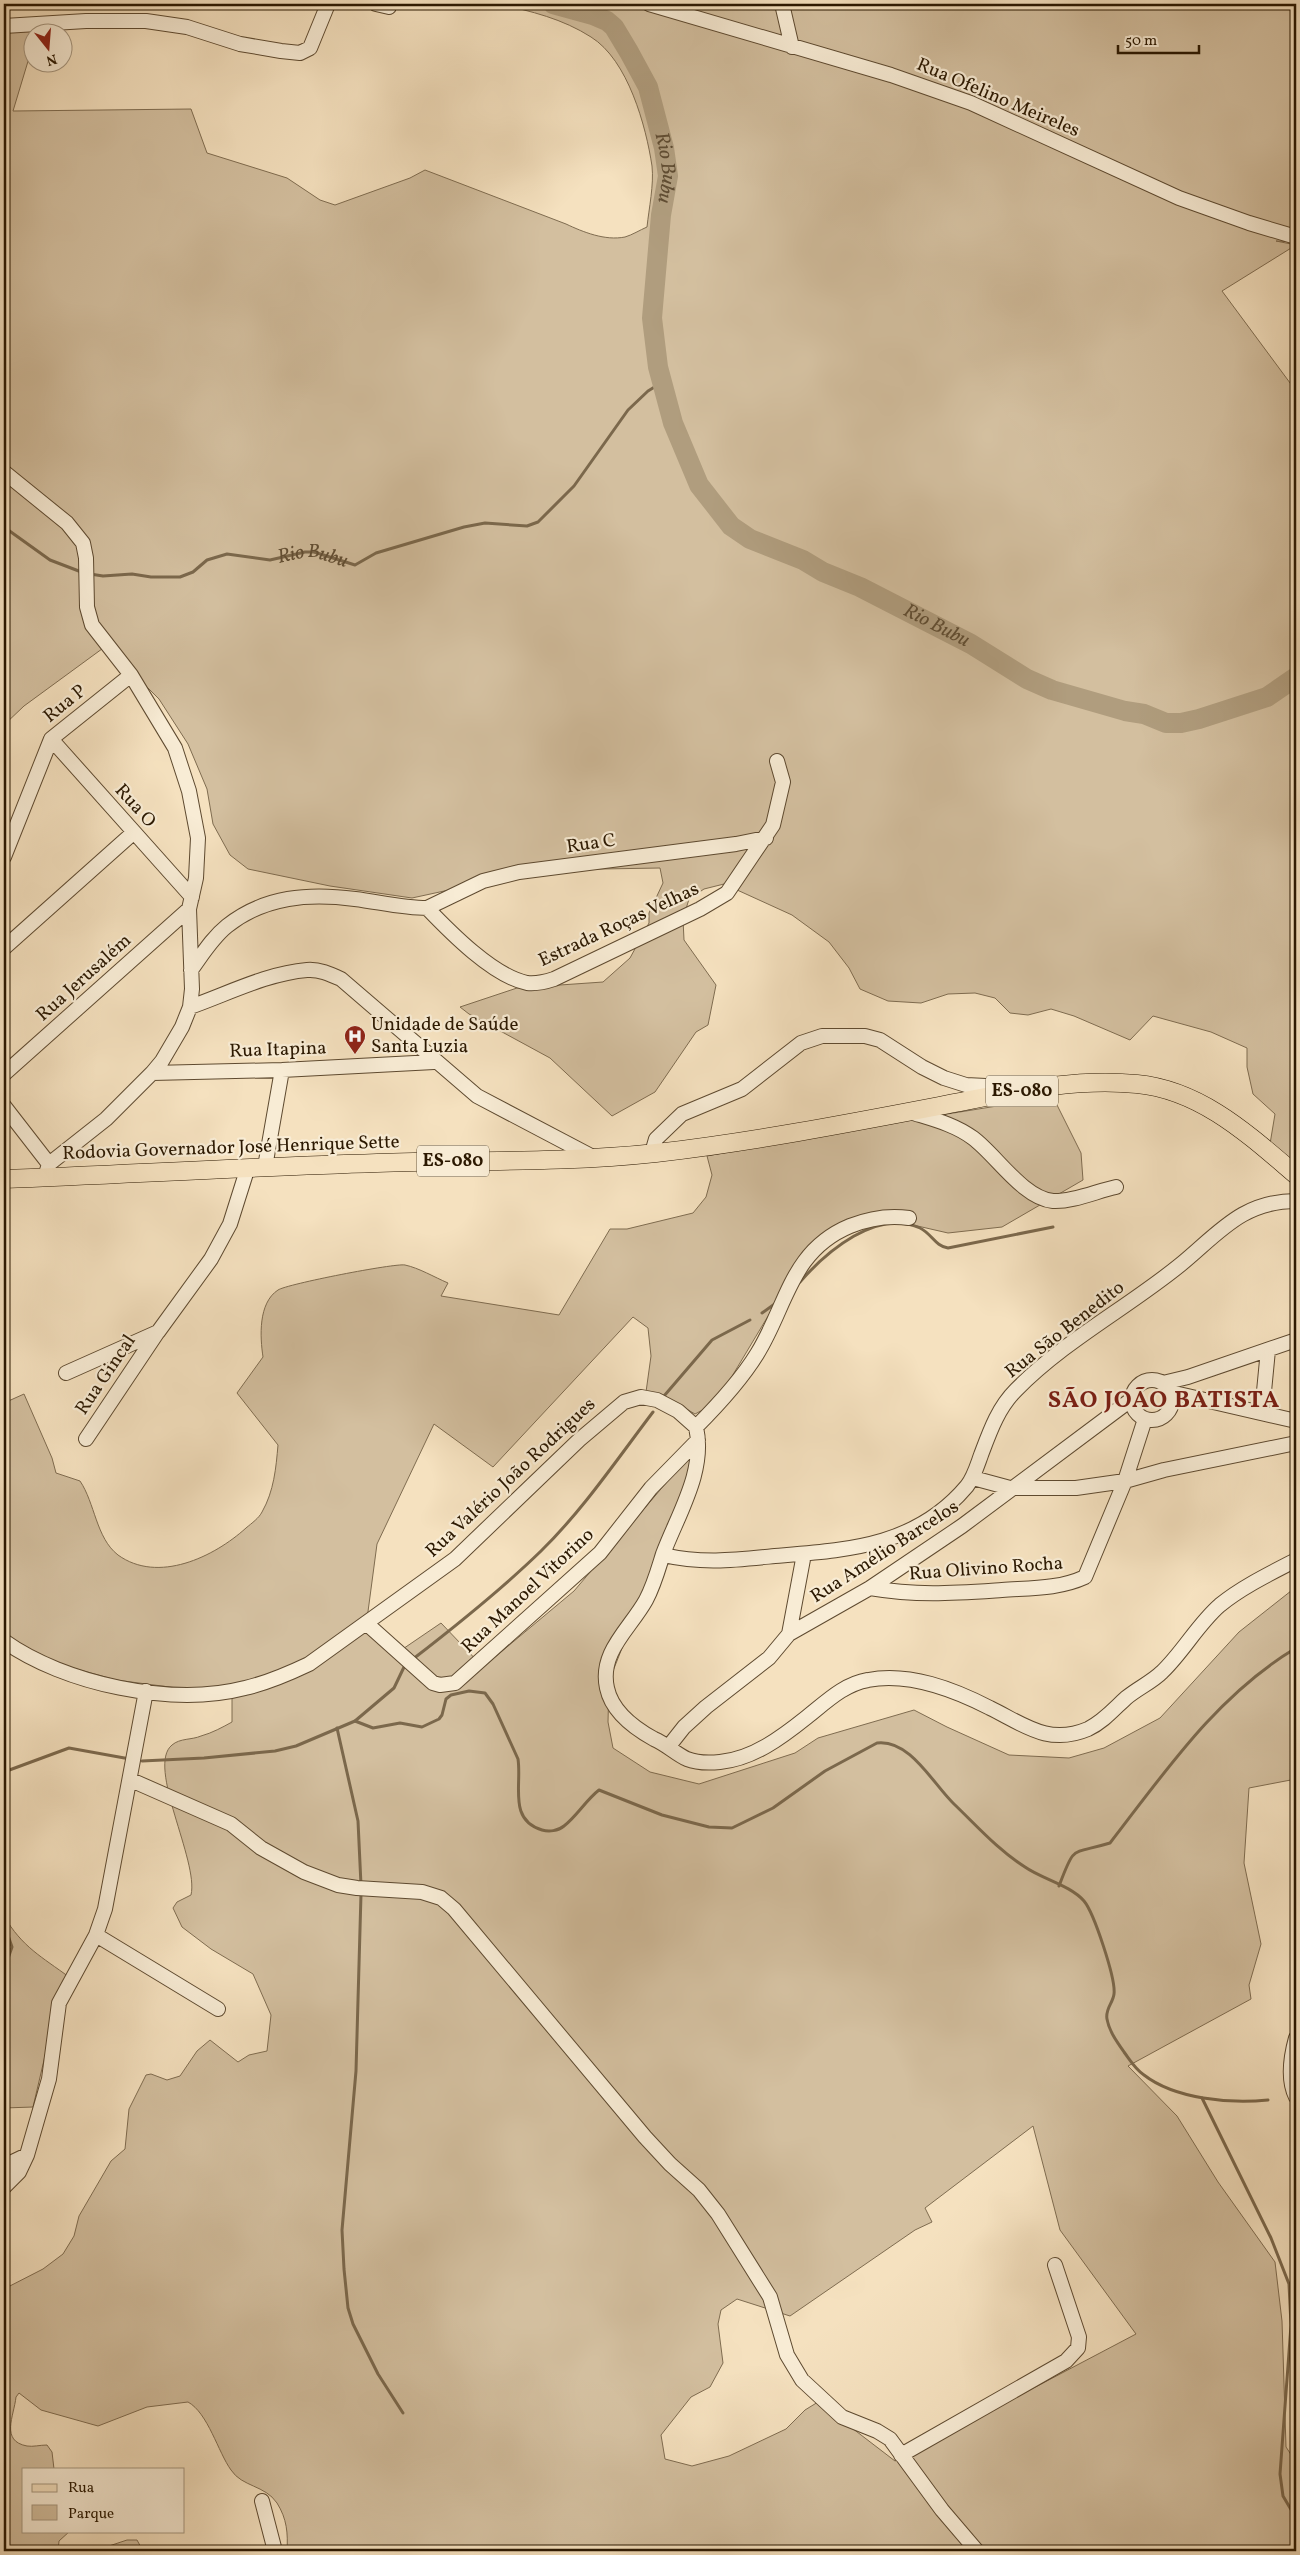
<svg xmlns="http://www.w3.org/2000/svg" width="1300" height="2555" viewBox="0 0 1300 2555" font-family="Vollkorn,serif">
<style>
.green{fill:#d3bf9f;stroke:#7f6c50;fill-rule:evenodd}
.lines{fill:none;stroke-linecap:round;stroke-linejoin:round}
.stream{stroke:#7b684c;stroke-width:3}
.river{stroke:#b09d7e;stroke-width:20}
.minor-casing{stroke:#5e4a30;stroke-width:16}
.major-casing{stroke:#2b1801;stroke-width:19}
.minor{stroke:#f8ecd5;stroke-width:14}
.major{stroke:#f5e1bf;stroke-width:18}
.labels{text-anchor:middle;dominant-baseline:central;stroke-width:4.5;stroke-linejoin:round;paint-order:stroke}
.shield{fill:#f8ecd5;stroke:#685841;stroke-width:1}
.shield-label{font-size:18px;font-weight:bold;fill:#2b1801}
.street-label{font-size:19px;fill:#2b1801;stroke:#f8ecd5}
.poi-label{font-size:19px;fill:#2b1801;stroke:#f8ecd5;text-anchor:start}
.water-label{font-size:20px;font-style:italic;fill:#604d33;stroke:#f8ecd5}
.district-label{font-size:24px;font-weight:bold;letter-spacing:1px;fill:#7a1f14;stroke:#f8ecd5}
</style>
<rect width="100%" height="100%" fill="#f5e1bf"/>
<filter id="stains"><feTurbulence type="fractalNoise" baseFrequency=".004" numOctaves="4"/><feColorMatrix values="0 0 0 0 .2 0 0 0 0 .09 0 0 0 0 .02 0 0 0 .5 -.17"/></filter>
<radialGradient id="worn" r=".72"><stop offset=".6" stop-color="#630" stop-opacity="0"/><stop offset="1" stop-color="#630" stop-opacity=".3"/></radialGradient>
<path class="green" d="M498,4H1296V242L1276,241L1296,245L1222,291L1296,391V1168L1270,1144L1275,1114L1253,1094L1247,1067V1048L1211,1032L1153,1016L1130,1040L1074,1016L1051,1009L1028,1015L1010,1013L995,998L975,993L948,994L921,1003L888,1001L860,989L849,968L829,942L792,915L724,884L704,889L689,899L683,919L684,940L716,985L708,1025L696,1032L655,1092L612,1116L550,1058L469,1014L460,1007L517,988L603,982L630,958L649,923V913L663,883L660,868L541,870L412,898L330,886L248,869L230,855L213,824L207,789L188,744L159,699L106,646L24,706L4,725V32L38,30L37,32H32V48L13,111L191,109L207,153L287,178L320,200L335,205L410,178L425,170L566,224C583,232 605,241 625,237C632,235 640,230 647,227C649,208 654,185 652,166C646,126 628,60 591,37C563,19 531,11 498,4Z
M1053,1097L1081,1153L1083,1180L1002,1227L948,1233L887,1219L850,1229L804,1256L716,1403L695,1414L666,1397L646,1392L651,1356L648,1328L633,1317L493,1467L434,1424L377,1544L367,1619L394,1655L441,1623L483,1667L574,1591L695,1449L691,1474L609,1681L608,1722L613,1748L650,1772L699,1784L795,1753L818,1738L914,1710L947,1727L1009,1755L1069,1758L1104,1748L1160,1718L1239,1632L1296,1587V1779L1249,1788L1244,1863L1261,1944L1249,1985L1251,1999L1128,2066L1177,2116L1218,2182L1275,2262L1282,2321L1286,2447L1296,2462V2551H1152L1149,2545L1146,2551H287C288,2533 287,2519 277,2503C265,2485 242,2487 231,2470C218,2452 208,2413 188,2402L147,2407L98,2426L41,2410L19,2393L16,2397C14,2416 0,2441 27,2446C33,2447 40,2445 47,2445L52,2452L54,2469H24V2531H70L59,2541L58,2551H4V2289L43,2269L63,2254L74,2236L79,2216L111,2161L125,2149L129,2109L146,2075L151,2074L167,2080L180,2076L197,2051L210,2040L238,2062L249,2055L267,2051L271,2015L253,1974L211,1949L182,1927L173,1908L177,1902L191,1895C199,1861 146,1766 172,1745C180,1738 192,1740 201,1736C212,1733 223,1727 232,1722V1685L207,1695L177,1688L116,1680L55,1663L4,1638V1403L24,1394L52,1458L56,1473L80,1481C95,1503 96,1538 118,1555C158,1584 214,1557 246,1528C252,1523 259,1518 262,1512C274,1491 276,1468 278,1445L237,1393L263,1357C260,1337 258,1303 278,1290C287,1284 395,1263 405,1265C419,1268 434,1277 448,1283L441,1296L559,1315L610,1229H627L693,1213L706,1197L712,1175L707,1156L823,1134ZM1033,2126L1060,2230L1136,2334L895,2461L818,2402L805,2410L786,2429L729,2456L692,2466L665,2459L661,2435L691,2397L710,2387L723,2363L718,2324L721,2310L737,2299L790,2316L915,2230L932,2222L925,2208Z
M4,1916C22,1947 42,1957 69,1977L56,2009L33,2107L4,2108Z
M127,2540H137L143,2551H94Z"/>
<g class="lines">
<g class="stream">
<path d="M4,527L50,560L84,573"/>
<path id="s1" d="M90,574L103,576L132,574L151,577H180L193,572L207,560L227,554L270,560L305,552H314L355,565L376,553L464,527L485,523L527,526L538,522L574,486L628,410L648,391L661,383"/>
<path d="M800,1282C826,1252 877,1208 920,1228C932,1234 935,1246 948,1248L1053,1227"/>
<path d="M762,1313L776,1303"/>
<path d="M664,1396L712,1340L750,1320"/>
<path d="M413,1659C457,1625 501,1590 541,1551C583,1510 618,1458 653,1412"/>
<path d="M355,1721L373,1728L400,1723L422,1727L439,1719L442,1715L446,1699L451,1695L469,1691L485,1693L493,1704L518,1759C522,1785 508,1820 542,1830C549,1832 558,1831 564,1826C577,1816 586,1800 599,1790L662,1815L709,1827L732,1828L773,1808L825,1771L877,1743C910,1739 933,1784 954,1804C977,1826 998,1850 1025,1867C1042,1879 1070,1885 1084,1901C1094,1913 1116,1979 1114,1994C1113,2003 1105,2009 1107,2019C1109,2031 1117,2042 1124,2052C1130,2060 1135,2069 1144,2075C1175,2099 1230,2104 1268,2100"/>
<path d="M337,1728L358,1821L361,1885"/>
<path d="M142,1761L204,1758L275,1751L296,1746L355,1721L394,1688L405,1665"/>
<path d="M4,1772L69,1748L130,1759"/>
<path d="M1059,1886C1075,1844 1070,1855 1110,1843C1165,1772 1217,1695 1296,1648"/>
<path d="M361,1894L356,2071L342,2230L344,2269L348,2308L353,2324L378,2374L403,2413"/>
<path d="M4,1924L12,1947L4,1970"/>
<path d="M1202,2098L1271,2238L1289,2284L1291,2325L1280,2474L1283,2496L1296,2518"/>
</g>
<path class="river" id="s2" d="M553,4L593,15L607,21L614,27L629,52L648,87L664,148L668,176L661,215L652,318L658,367L673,423L699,485L731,526L750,539L803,560L823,572L860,587L971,644L1027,679L1052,690L1125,711L1144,714L1166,723H1181L1199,719L1267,697L1296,677"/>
<g class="minor-casing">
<path id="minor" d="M376,4L389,7
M649,4L891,75L971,103L1179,198L1249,223L1296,237
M782,4L792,47
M4,26L86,21H146L187,27L240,44L281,51L300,53L310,48L328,4
M4,472L67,523L83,543L86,558L87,607L92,625L131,675L175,748L189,791L198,838L196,878L189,909L192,989L190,1007L182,1027L162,1061L152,1073L106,1119L49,1164L45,1177
M51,739L192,897
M4,857L51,739L131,675
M427,908L483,881L519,872L736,844L766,838
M4,948L133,833
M191,970C202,955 212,938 227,926C265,896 309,893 355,899C379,902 403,908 427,908C450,932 493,976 527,983C536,984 545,982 554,979L700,909L727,893L773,825L783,782L777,761
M190,1007C227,994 268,973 307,970C319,969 330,974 341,979L477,1096L593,1157
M152,1073L282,1070L434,1062
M4,1074L189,909
M4,1106L49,1164
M910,1112C932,1119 954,1124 973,1138C996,1155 1023,1198 1053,1201C1073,1202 1097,1191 1116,1187
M652,1153L656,1139L682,1114L742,1089L801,1043L822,1036H865L880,1040L922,1067L944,1078L966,1085L986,1086L1006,1094
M265,1167L282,1070
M66,1373L158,1332L211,1259L230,1224L248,1167
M1132 1400a20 20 0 1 1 40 0a20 20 0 1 1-40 0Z
M1163,1383L1188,1377L1296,1340
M1170,1392L1296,1421
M1262,1412L1268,1350
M696,1427C706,1471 678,1514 663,1554C658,1570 654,1585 646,1600C630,1629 599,1652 607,1688C612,1712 634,1728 654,1739C666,1744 676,1754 687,1759C697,1763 710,1763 720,1762C753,1759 782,1737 807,1717C826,1702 844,1684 868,1680C909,1672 953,1689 990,1708C1023,1724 1048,1746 1088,1729C1103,1722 1114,1709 1126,1698C1138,1688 1152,1682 1162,1672C1183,1652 1198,1624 1220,1605C1242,1587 1271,1573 1296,1560
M696,1427C717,1406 741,1380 757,1354C787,1306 790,1251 850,1226C870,1218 888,1215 909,1218
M86,1439L157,1333
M973,1478L1010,1488H1076L1125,1481L1164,1470L1296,1443
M663,1555C703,1564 735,1560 775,1556C847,1550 916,1547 967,1486C974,1477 977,1466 981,1455C990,1431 998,1408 1016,1390C1064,1341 1127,1308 1180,1265C1219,1233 1242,1201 1296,1201
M870,1588C917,1596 955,1593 1002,1590C1031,1588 1059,1589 1085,1577L1125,1481L1145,1419
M366,1623L433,1683L440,1685L455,1683L600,1553L651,1488L698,1440
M789,1634L804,1554
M4,1641C64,1684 172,1707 245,1688C267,1683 288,1674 309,1664L455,1559L579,1440L624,1402L641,1397L657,1400L678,1411L696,1427
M669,1746L684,1727L706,1707L769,1658L789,1634L870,1588L962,1526L1132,1399
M131,1780L231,1824L261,1848L304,1872L338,1885L357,1888L422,1892L441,1898L454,1909L645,2137L670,2164L699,2190L718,2214L770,2297L787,2355L802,2380L842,2417L877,2431L890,2439L942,2510L977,2551
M96,1935L218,2009
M1296,2038C1291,2056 1287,2079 1296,2097
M4,2166L27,2155
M4,2187L19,2172L27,2155L49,2079L59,2003L96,1935L105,1909L146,1691
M901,2455L1066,2361L1078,2348L1079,2337L1055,2265
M262,2501L275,2551"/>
</g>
<g class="major-casing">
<path id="major" d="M4,1179C128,1174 252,1167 377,1163C469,1160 564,1163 656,1153C751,1142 845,1124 939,1106C1004,1094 1071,1077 1137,1084C1201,1090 1249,1135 1296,1175"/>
</g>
<use href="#minor" class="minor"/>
<use href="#major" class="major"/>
</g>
<defs>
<g id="hospital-pin" transform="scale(1.125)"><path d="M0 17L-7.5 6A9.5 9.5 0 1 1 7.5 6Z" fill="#8f2418" stroke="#f8ecd5"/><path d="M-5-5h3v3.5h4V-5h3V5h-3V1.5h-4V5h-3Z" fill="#fff"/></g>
</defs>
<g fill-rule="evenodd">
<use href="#hospital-pin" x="355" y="1036"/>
</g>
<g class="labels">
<g class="shield">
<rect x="986" y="1075.5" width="72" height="31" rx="4"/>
<rect x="417" y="1145.5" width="72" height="31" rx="4"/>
</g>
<g class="shield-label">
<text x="1022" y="1091">ES-080</text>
<text x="453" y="1161">ES-080</text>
</g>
<g class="street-label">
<text transform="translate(998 98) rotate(23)">Rua Ofelino Meireles</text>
<text transform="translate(65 704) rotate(-39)">Rua P</text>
<text transform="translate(135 806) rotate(48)">Rua O</text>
<text transform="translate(591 844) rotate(-8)">Rua C</text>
<text transform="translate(619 925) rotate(-25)">Estrada Roças Velhas</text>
<text transform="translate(84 978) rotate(-42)">Rua Jerusalém</text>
<text transform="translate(278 1050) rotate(-2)">Rua Itapina</text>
<text transform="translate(231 1148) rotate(-2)">Rodovia Governador José Henrique Sette</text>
<text transform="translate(1065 1330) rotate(-38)">Rua São Benedito</text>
<text transform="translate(106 1375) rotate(-56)">Rua Gincal</text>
<text transform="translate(511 1478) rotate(-43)">Rua Valério João Rodrigues</text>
<text transform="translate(885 1552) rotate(-33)">Rua Amélio Barcelos</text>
<text transform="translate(986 1569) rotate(-4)">Rua Olivino Rocha</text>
<text transform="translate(528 1591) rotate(-43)">Rua Manoel Vitorino</text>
</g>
<g class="poi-label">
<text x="371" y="1025">Unidade de Saúde<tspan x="371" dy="22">Santa Luzia</tspan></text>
</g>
<g class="water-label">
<text stroke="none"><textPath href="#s2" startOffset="218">Rio Bubu</textPath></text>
<text stroke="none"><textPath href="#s1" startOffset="231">Rio Bubu</textPath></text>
<text stroke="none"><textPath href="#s2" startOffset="825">Rio Bubu</textPath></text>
</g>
<g class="district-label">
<text x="1164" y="1401">SÃO JOÃO BATISTA</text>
</g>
</g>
<rect width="1300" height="2555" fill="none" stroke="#f5e1bf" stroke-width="20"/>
<rect x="5" y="5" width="1290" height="2545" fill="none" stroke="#2b1801" stroke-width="2.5"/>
<rect x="10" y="10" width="1280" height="2535" fill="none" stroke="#2b1801"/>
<rect x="22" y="2468" width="162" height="65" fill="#f8ecd5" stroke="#a69780"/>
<rect x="32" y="2484" width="25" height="8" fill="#f5e1bf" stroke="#a69780"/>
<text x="68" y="2492" font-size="15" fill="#2b1801">Rua</text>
<rect x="32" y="2505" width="25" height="15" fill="#d3bf9f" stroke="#a69780"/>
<text x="68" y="2518" font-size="15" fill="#2b1801">Parque</text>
<g transform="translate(48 48) rotate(163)"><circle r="24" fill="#f8ecd5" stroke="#a69780"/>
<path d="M0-4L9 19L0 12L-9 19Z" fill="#8f2418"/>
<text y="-8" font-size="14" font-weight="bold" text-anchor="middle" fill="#2b1801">N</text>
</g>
<path d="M1118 45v8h81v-8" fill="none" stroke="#2b1801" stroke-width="2.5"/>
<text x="1125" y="45" font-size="15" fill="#2b1801" stroke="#f8ecd5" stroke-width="4" paint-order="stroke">50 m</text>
<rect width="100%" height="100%" filter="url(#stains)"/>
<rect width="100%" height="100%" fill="url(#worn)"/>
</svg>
